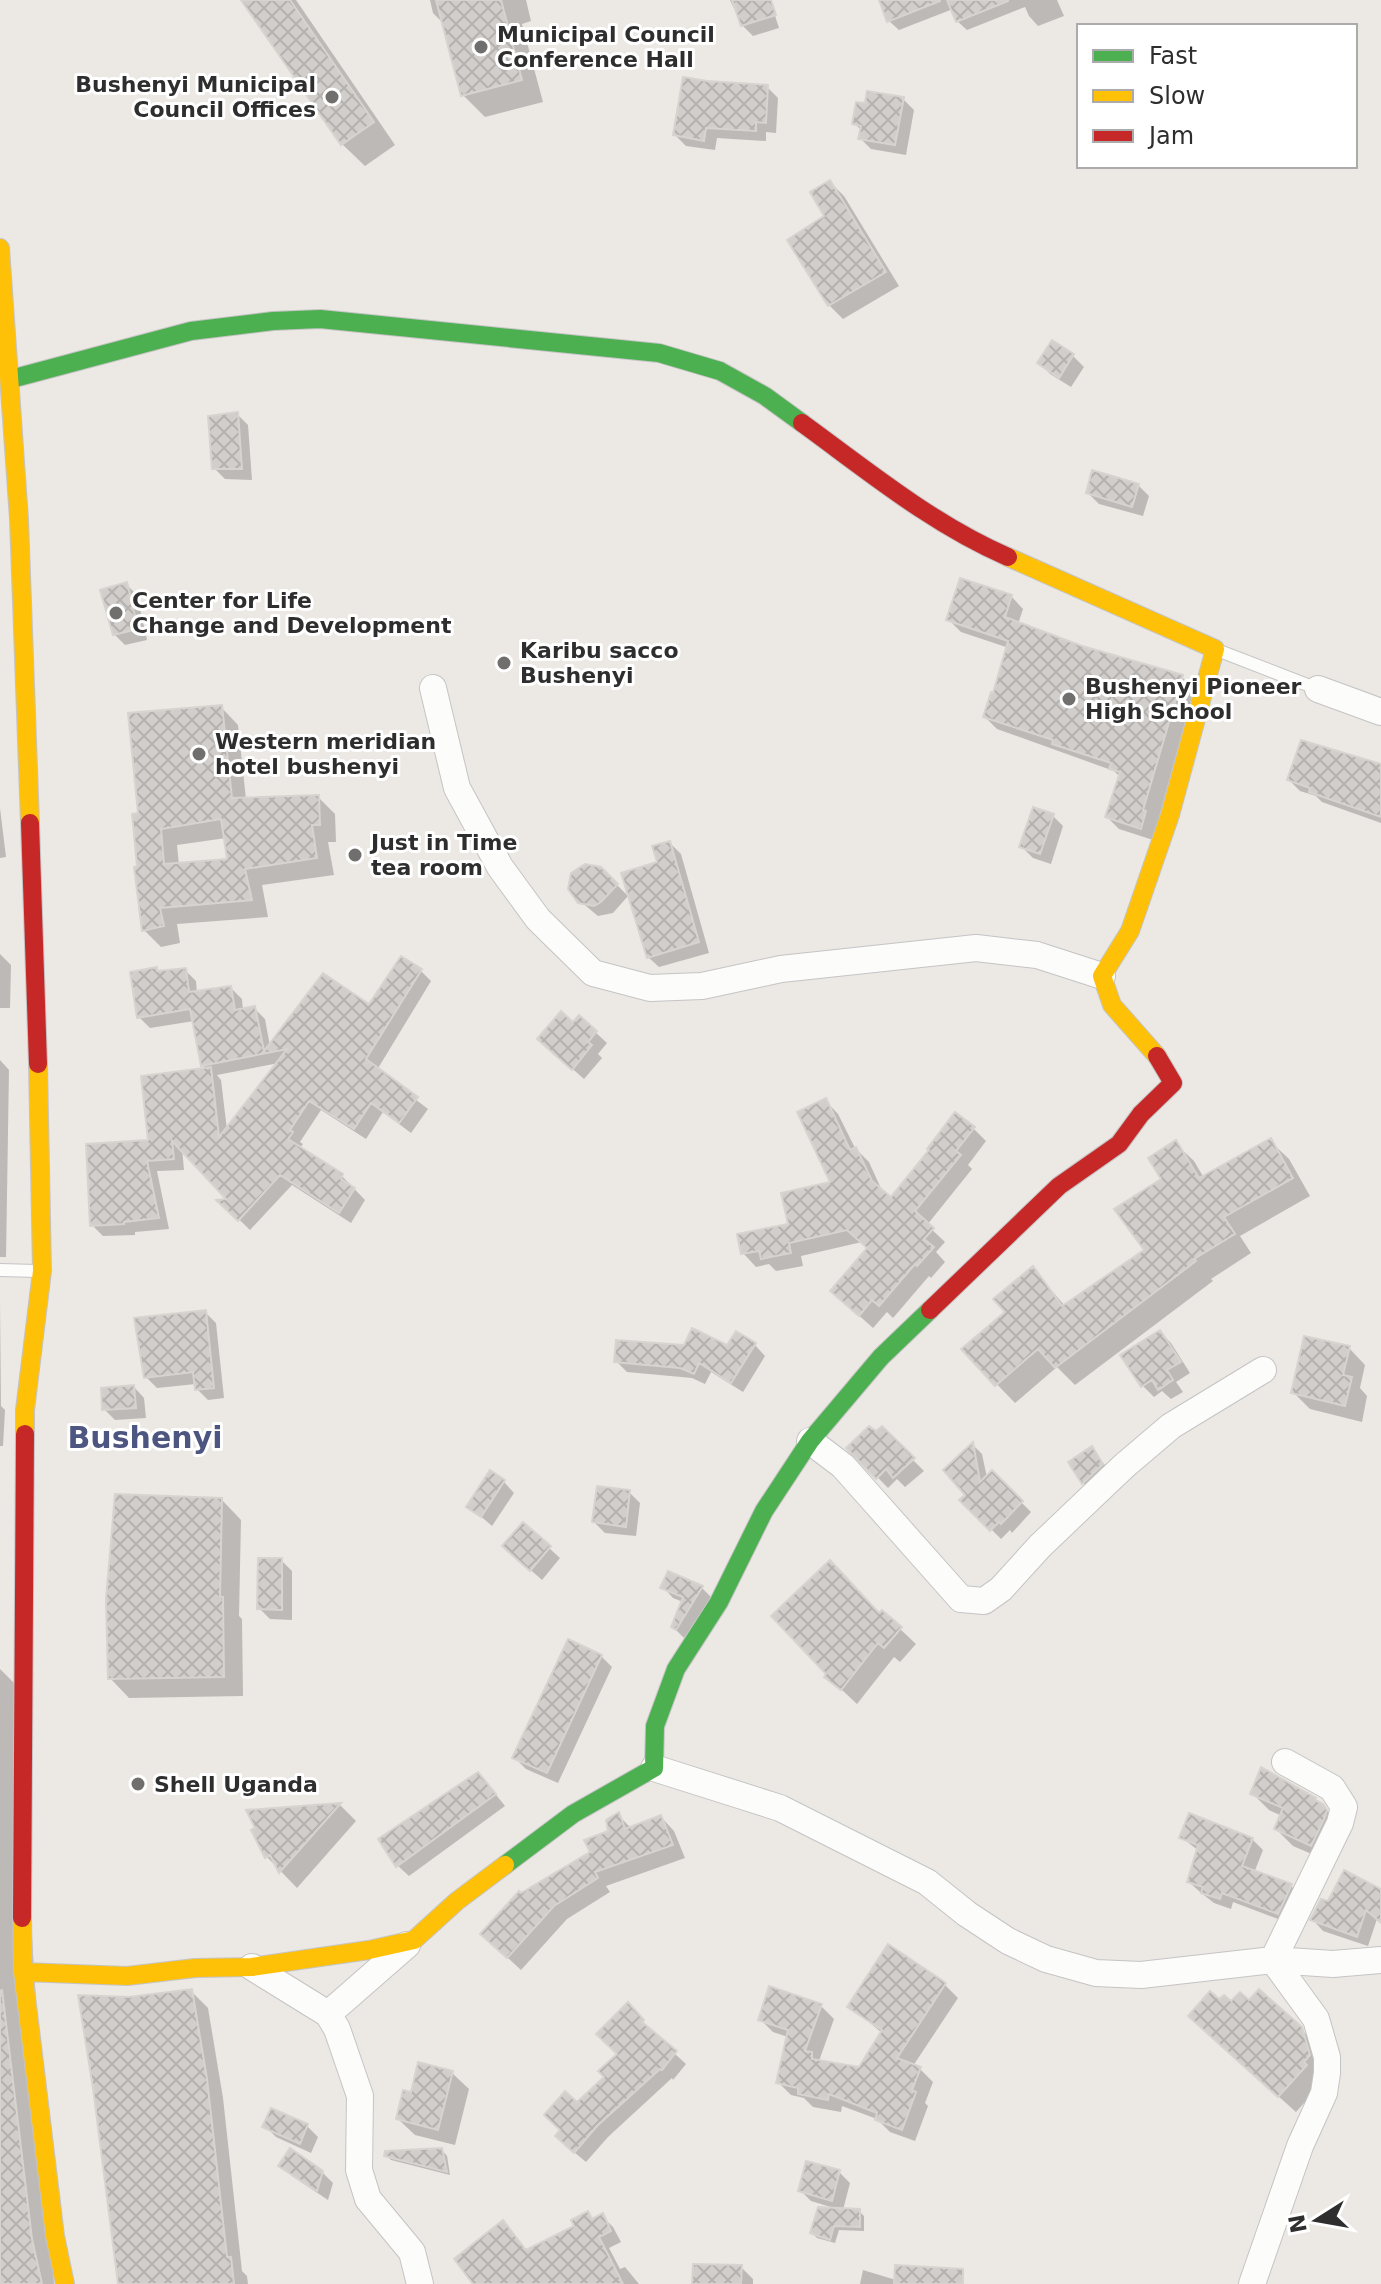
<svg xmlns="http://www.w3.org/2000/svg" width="1381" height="2284" viewBox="0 0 1381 2284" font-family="'DejaVu Sans',sans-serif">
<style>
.shadow{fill:#0003;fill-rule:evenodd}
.building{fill:url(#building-cross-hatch);stroke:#d7d4d0;stroke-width:2;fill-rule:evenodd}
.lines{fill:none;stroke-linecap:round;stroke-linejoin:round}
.lane-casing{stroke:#c5c4c5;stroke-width:14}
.street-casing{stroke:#c5c4c5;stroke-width:28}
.fast-casing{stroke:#c5c4c5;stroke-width:20}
.slow-casing{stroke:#c5c4c5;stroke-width:20}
.jam-casing{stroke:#c5c4c5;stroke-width:20}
.lane{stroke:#fcfcfb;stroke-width:12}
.street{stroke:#fcfcfb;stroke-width:26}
.fast{stroke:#4caf50;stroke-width:18}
.slow{stroke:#ffc107;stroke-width:18}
.jam{stroke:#c62828;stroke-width:18}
.poi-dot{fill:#706f6e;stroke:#fff;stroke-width:3}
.labels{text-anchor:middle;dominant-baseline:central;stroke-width:6;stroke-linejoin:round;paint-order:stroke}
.poi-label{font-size:22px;font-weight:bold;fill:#2e2e2e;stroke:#fff;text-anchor:start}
.district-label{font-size:30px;font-weight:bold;fill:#4d5680;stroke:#fff}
</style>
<defs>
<pattern id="building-cross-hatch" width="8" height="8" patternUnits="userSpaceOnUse" patternTransform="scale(2)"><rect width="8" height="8" fill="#d1cecb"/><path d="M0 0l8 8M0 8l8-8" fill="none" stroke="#b4b1af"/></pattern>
</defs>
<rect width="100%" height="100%" fill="#ece8e4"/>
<path class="shadow" d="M244,0H296L395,145L365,166L342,144Z
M430,0H526L531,21L522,24L543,102L485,117L463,95L444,24L433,13Z
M730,0H770L779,28L753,36L742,25Z
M894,0H1057L1064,16L1038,26L1029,16L1025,7L967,30L957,21L953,9L899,30L889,21Z
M767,87L778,98L776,133L766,132V141L717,138L715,150L686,146L675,135Z
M903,99L914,110L906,155L871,149L860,138L862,131L854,123Z
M830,182L844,196L899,286L843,319L829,305L827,217Z
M1053,343L1073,356L1084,367L1071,387L1050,374L1040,363Z
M237,414L248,425L252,480L225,479L214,468Z
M1138,485L1149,496L1143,516L1099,504L1088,493Z
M126,584L137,595L147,640L125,645L114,634Z
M1011,596L1023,609L1018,624L1081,648L1182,677L1194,689L1153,840L1119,829L1107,817L1120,777L1114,771L997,729L985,717L994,696L1009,648L961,632L949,620Z
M221,707L238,725L246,799L318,797L335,814L336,842H328L334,875L262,885L268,917L177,924L180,943L161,947L144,930L139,868L140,815ZM226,838L230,861L179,865L177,845Z
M1381,766V823L1322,802L1316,796L1300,791L1289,780Z
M0,808L6,857L0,858Z
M1053,816L1063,826L1051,864L1033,858L1022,847Z
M670,843L681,854L709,953L659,967L648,957L660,864Z
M600,868L628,896L613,913L598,916L574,896Z
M0,954L11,965L10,1008H0Z
M156,969L159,973L185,970L196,981L197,993L231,988L242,999L243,1010L254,1008L265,1019L270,1046L370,1007L420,970L431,981L377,1070L428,1109L411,1133L383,1112L366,1139L321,1110L300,1142L303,1144L299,1149L342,1176L365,1200L351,1223L292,1185L250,1230L221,1202L230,1201L182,1148L184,1170L157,1171L169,1229L135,1232V1235L103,1236L92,1225L150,1142L207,1069L202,1065L194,1021L150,1028L139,1017ZM279,1063L227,1130L221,1080L217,1075Z
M579,1017L607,1043L598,1054L602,1058L584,1079L551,1050Z
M0,1060L9,1070L6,1257H0Z
M825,1100L838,1114L855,1148L869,1162L883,1193L891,1200L973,1128L986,1141L968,1165L972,1169L927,1225L945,1242L936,1252L945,1262L931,1278L929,1276L893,1318L887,1312L873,1328L846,1304L869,1248L862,1242L801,1256L803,1266L776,1271L769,1264L756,1267L743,1253L791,1226L833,1183Z
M1270,1141L1289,1159L1310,1196L1240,1236L1251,1253L1211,1279L1213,1281L1075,1385L1057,1367L1015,1403L963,1349L1008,1312L1033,1269L1065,1306L1147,1250L1175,1143L1194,1161L1204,1178Z
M0,1301L1,1406L5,1410L3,1446H0Z
M205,1312L216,1323L224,1398L208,1400L197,1389L196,1384L157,1388L146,1377Z
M1160,1332L1171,1343L1190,1373L1176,1382L1183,1392L1171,1399L1162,1391L1154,1397L1143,1386L1123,1355Z
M755,1345L765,1356L743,1392L711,1372L705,1384L692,1378L627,1372L617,1362Z
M1349,1348L1365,1365L1360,1388L1367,1396L1362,1422L1310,1409L1293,1392Z
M134,1387L144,1398L146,1418L115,1420L104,1409Z
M882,1429L924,1471L905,1487L897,1479L888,1488L849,1448Z
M973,1445L982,1454L987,1478L992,1473L1031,1512L1012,1533L1010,1530L1001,1539L962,1500L967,1495Z
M1092,1449L1113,1475L1094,1493L1083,1483L1071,1463Z
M504,1482L514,1493L492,1526L469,1506Z
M629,1492L640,1503L636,1536L605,1533L594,1522Z
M222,1500L241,1520L239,1616L242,1619L243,1696L129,1698L110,1678Z
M549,1548L560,1558L542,1580L516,1557Z
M281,1560L292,1571V1620L270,1619L259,1608Z
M669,1574L702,1588L713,1599L684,1638L673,1627L683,1602L673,1598L663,1587Z
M882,1612L916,1644L900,1662L894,1657L857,1704L827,1676Z
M601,1656L612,1667L558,1783L526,1769L515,1758Z
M0,1669L16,1685L54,2284H0Z
M489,1786L505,1806L409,1876L398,1866L381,1840Z
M1252,1793L1315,1799L1340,1823L1328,1861L1293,1846L1276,1829L1282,1816L1269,1810Z
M340,1805L356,1821L297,1888L267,1857L258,1828L249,1812Z
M618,1815L632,1829L661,1817L674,1831L685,1858L606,1886L610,1892L567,1919L521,1970L496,1947L521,1895L592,1853L610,1832Z
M1181,1837L1252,1839L1263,1850L1254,1873L1291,1886L1302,1897L1289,1923L1233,1902L1231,1909L1214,1903L1200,1892L1189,1882L1199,1851Z
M1381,1891V1922L1377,1919L1368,1946L1323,1931L1313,1920L1329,1904Z
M889,1947L945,1985L958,1998L913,2066L920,2069L933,2082L925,2103L928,2106L915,2141L890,2132L877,2119L842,2106L841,2112L813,2107L804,2098L791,2095L778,2082L788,2037L773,2032L760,2019L821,2006L834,2019L819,2061L860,2070L882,2033L850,2006Z
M192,1992L208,2008L223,2098L242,2271L247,2276L248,2284H121L129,1999Z
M1219,2002L1249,2003L1300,2028L1318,2046L1322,2083L1296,2112L1207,2032Z
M638,2015L652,2033L686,2064L673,2080L672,2078L608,2137L586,2162L568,2147L577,2105L606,2077Z
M452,2073L469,2089L455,2145L415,2135L398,2119L412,2095Z
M265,2126H307L318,2137L311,2153L276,2137Z
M442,2150L447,2156L450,2175L391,2160L386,2155Z
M281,2165L322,2172L333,2183L328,2200L292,2176Z
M839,2172L850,2183L843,2210L859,2211L864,2216V2231L839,2230L835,2243L817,2238L812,2233L837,2209L811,2201L800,2190Z
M587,2213L594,2220L602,2216L613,2227L621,2242L609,2248L620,2269L625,2267L639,2284H475L503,2222L528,2252L577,2227Z
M741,2267L753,2279V2284H694Z
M863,2270L896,2280L954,2284H860Z"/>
<path class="building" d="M241,0H290L374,122L341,145Z
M436,0H501L522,80L461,96Z
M732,0H771L776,15L741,26Z
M879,0H940V1L887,22Z
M947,0H1008V1L956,22Z
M683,77L707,81L768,85L766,123L756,122V131L706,128L704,141L673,135Z
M867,91L904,97L895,145L858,139L861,126L852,124L856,102L865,103Z
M830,180L886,272L828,306L787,240L824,216L810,192Z
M1052,340L1074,354L1059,378L1037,363Z
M238,412L242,469H212L208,416Z
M1092,470L1139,484L1132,507L1086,493Z
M960,578L1012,595L1005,617L1082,646L1183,675L1143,810L1146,811L1141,829L1105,817L1120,772L1109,769L1111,763L1052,744L1053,740L983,717L991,692L993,693L1008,641L946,620Z
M127,582L138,629L113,635L100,590Z
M222,705L232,798L319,795L320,825H312L317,858L245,869L252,900L160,908L164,926L142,931L134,867L137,866L132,814L138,813L128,713ZM221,819L227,859L164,864L161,829Z
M1301,740L1381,764V817L1309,792L1310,788L1287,780Z
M1033,807L1054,814L1040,854L1019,847Z
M670,841L699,942L647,958L621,873L657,862L652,846Z
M585,864L601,867L618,884L601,902L594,906L578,903L568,889L571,873Z
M401,956L422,969L366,1059L418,1097L399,1123L371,1103L354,1129L309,1101L290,1130L293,1132L288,1139L343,1174L341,1179L355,1188L339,1213L280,1175L238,1221L216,1200L226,1199L172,1141L174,1159L147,1161L159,1218L124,1222V1224L90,1226L86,1144L148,1140L141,1076L211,1067L219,1137L287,1049L201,1066L190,1009L137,1018L130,972L157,967V971L186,968L189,992L231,986L235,1010L255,1006L264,1051L323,973L369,1004Z
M561,1011L573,1022L579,1015L597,1031L588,1042L592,1045L572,1070L537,1039Z
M826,1098L850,1150L856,1147L872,1181L891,1197L929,1150L927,1149L955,1112L975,1127L956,1151L961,1155L915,1211L934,1228L924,1239L934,1247L917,1266L915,1264L879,1306L872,1300L859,1316L830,1291L867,1248L847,1230L789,1243L791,1253L761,1259L759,1251L741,1254L737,1234L788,1224L781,1193L830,1182L797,1112Z
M1271,1138L1293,1178L1224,1217L1235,1234L1194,1259L1196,1261L1055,1368L1038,1349L995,1386L961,1349L1005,1312L993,1299L1033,1266L1062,1306L1144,1250L1114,1209L1161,1179L1148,1158L1176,1140L1199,1178Z
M206,1310L214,1388L195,1390L193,1372L144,1378L134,1318Z
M692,1328L727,1345L736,1331L756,1343L731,1383L699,1363L694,1374L680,1368L614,1362L616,1340L684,1345Z
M1160,1330L1181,1362L1167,1370L1173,1380L1158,1390L1152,1380L1141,1387L1120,1355Z
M1304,1336L1350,1346L1343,1375L1352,1377L1345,1406L1291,1393Z
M134,1385L136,1408L102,1410L101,1388Z
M869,1426L876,1431L882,1426L915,1458L893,1478L886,1469L876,1479L846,1448Z
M973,1442L980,1482L992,1470L1023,1501L1001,1524L999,1522L990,1531L959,1500L965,1495L943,1470Z
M1092,1446L1103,1464L1082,1484L1068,1462Z
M490,1470L505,1480L481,1517L466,1507Z
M597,1486L630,1490L626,1527L592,1522Z
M115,1494L222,1498L220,1597H223L224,1677L108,1679L106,1599Z
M523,1522L551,1546L530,1571L502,1546Z
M258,1558H282V1610L257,1609Z
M830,1560L879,1613L882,1610L902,1627L884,1648L878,1643L841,1690L824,1677L826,1674L771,1616Z
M668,1571L703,1586L676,1630L671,1627L683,1597L660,1588Z
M568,1639L602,1655L547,1773L512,1758Z
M1261,1767L1316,1798L1315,1800L1323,1804L1327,1810L1325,1817L1311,1846L1274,1829L1283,1808L1250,1794Z
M478,1772L496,1794L396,1867L378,1839Z
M341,1803L279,1873L270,1855L265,1858L251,1830L255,1828L246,1810Z
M619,1812L625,1829L661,1815L673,1845L595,1872L598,1878L554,1906L507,1958L480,1934L519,1891L521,1893L590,1852L584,1840L608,1831L606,1820Z
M1189,1813L1253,1838L1242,1866L1292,1884L1278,1914L1222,1893L1220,1899L1201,1893L1203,1887L1187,1882L1198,1845L1179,1838Z
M1344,1870L1381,1889V1923L1366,1910L1357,1937L1310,1920L1321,1899L1328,1901Z
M888,1944L946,1983L897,2058L921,2067L912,2090L916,2092L902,2130L875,2120L877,2113L829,2094L828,2100L798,2094V2088L776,2083L788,2030L758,2020L769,1986L822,2004L805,2051L812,2052V2059L859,2067L882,2030L847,2007Z
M192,1989L207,2079L227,2257H231L234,2284H118L93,2088L78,1995L129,1997Z
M1259,1989L1302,2027L1310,2055L1304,2062L1307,2065L1278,2097L1188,2016L1210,1991L1219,1999L1224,1995L1231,2001L1240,1992L1249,2000Z
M2,1990L32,2239L42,2284H0V1991Z
M628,2002L644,2020L642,2022L677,2051L662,2070L660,2069L597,2126L574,2153L555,2136L560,2130L544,2115L565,2091L577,2102L604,2077L598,2071L617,2054L596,2034Z
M418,2062L453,2071L438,2130L396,2119L403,2090L411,2092Z
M271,2108L308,2124L300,2144L262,2127Z
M290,2148L323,2171L317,2191L278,2166Z
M442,2148L447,2172L384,2156L385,2151Z
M806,2161L840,2170L832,2201L798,2191Z
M818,2207L860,2209V2227L834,2226L830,2240L810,2233Z
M588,2211L592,2219L603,2213L611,2231L599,2237L623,2284H473L454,2259L503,2220L526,2250L574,2226L571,2220Z
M693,2264L742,2265L741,2284H692Z
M895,2265L963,2269V2284H894Z"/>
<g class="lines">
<g class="lane-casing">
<path id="lane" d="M1217,650L1318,689
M0,1270L37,1271"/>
</g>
<g class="street-casing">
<path id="street" d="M433,688L457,788L500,867L538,919L593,973L650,988L702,986L781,969L976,948L1037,955L1102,976
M1318,689L1381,712
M810,1441L843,1466L961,1599L984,1601L1001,1589L1040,1546L1124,1466L1171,1426L1263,1370
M654,1768L780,1808L927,1882L967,1914L1008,1941L1046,1959L1096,1973L1141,1975L1273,1960L1333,1964L1381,1960
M252,1967L328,2014L337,2029L360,2096L359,2170L368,2199L412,2252L420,2284
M328,2014L407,1945
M1252,2284L1300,2146L1324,2093L1327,2073V2057L1316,2019L1273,1960L1340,1823L1344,1807L1332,1788L1285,1762"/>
</g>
<g class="fast-casing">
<path id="fast" d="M11,379L191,331L273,321L320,319L659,353L720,371L765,396L802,423
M505,1865L573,1814L654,1768L655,1726L676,1669L719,1602L764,1511L810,1441L881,1357L930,1310"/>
</g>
<g class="slow-casing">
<path id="slow" d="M0,248L19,519L30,823
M1008,557L1215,649L1170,815L1130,931L1102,976L1112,1005L1157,1056
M25,1434V1410L42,1271L38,1064
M22,1918L23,1972L55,2236L65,2284
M23,1972L127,1976L195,1968L252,1967L369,1950L414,1940L457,1901L505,1865"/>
</g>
<g class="jam-casing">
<path id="jam" d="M802,423C868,471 932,524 1008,557
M30,823L38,1064
M930,1310L1059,1186L1119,1144L1141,1114L1173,1083L1157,1056
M22,1918L25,1434"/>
</g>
<use href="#lane" class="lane"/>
<use href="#street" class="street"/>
<use href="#fast" class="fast"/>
<use href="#slow" class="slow"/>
<use href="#jam" class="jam"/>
</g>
<g class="poi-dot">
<circle cx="481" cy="47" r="8"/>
<circle cx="332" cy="97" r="8"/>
<circle cx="116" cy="613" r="8"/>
<circle cx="504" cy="663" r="8"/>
<circle cx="1069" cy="699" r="8"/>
<circle cx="199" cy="754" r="8"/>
<circle cx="355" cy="855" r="8"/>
<circle cx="138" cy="1784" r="8"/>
</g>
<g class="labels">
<g class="poi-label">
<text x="497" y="34">Municipal Council<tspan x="497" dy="25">Conference Hall</tspan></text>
<text x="316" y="84" text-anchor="end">Bushenyi Municipal<tspan x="316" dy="25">Council Offices</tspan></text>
<text x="132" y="600">Center for Life<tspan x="132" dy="25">Change and Development</tspan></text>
<text x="520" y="650">Karibu sacco<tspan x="520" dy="25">Bushenyi</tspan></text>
<text x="1085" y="686">Bushenyi Pioneer<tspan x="1085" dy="25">High School</tspan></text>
<text x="215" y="741">Western meridian<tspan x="215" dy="25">hotel bushenyi</tspan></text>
<text x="371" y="842">Just in Time<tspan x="371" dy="25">tea room</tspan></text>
<text x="154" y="1784">Shell Uganda</text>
</g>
<g class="district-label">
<text x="145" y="1437">Bushenyi</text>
</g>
</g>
<rect x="1077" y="24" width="280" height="144" fill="#ffffff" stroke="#ababab" stroke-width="2"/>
<rect x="1093" y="50" width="40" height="12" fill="#4caf50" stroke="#ababab" stroke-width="2"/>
<text x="1149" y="64" font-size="24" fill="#2e2e2e">Fast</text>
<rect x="1093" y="90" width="40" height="12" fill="#ffc107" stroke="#ababab" stroke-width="2"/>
<text x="1149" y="104" font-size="24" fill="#2e2e2e">Slow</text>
<rect x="1093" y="130" width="40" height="12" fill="#c62828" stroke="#ababab" stroke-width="2"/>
<text x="1149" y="144" font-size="24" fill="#2e2e2e">Jam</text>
<g transform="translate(1317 2220) rotate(259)" stroke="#ffffff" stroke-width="6" paint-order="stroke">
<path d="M0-6L14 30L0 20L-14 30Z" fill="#2e2e2e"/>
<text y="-12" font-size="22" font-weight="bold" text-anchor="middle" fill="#2e2e2e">N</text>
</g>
</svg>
